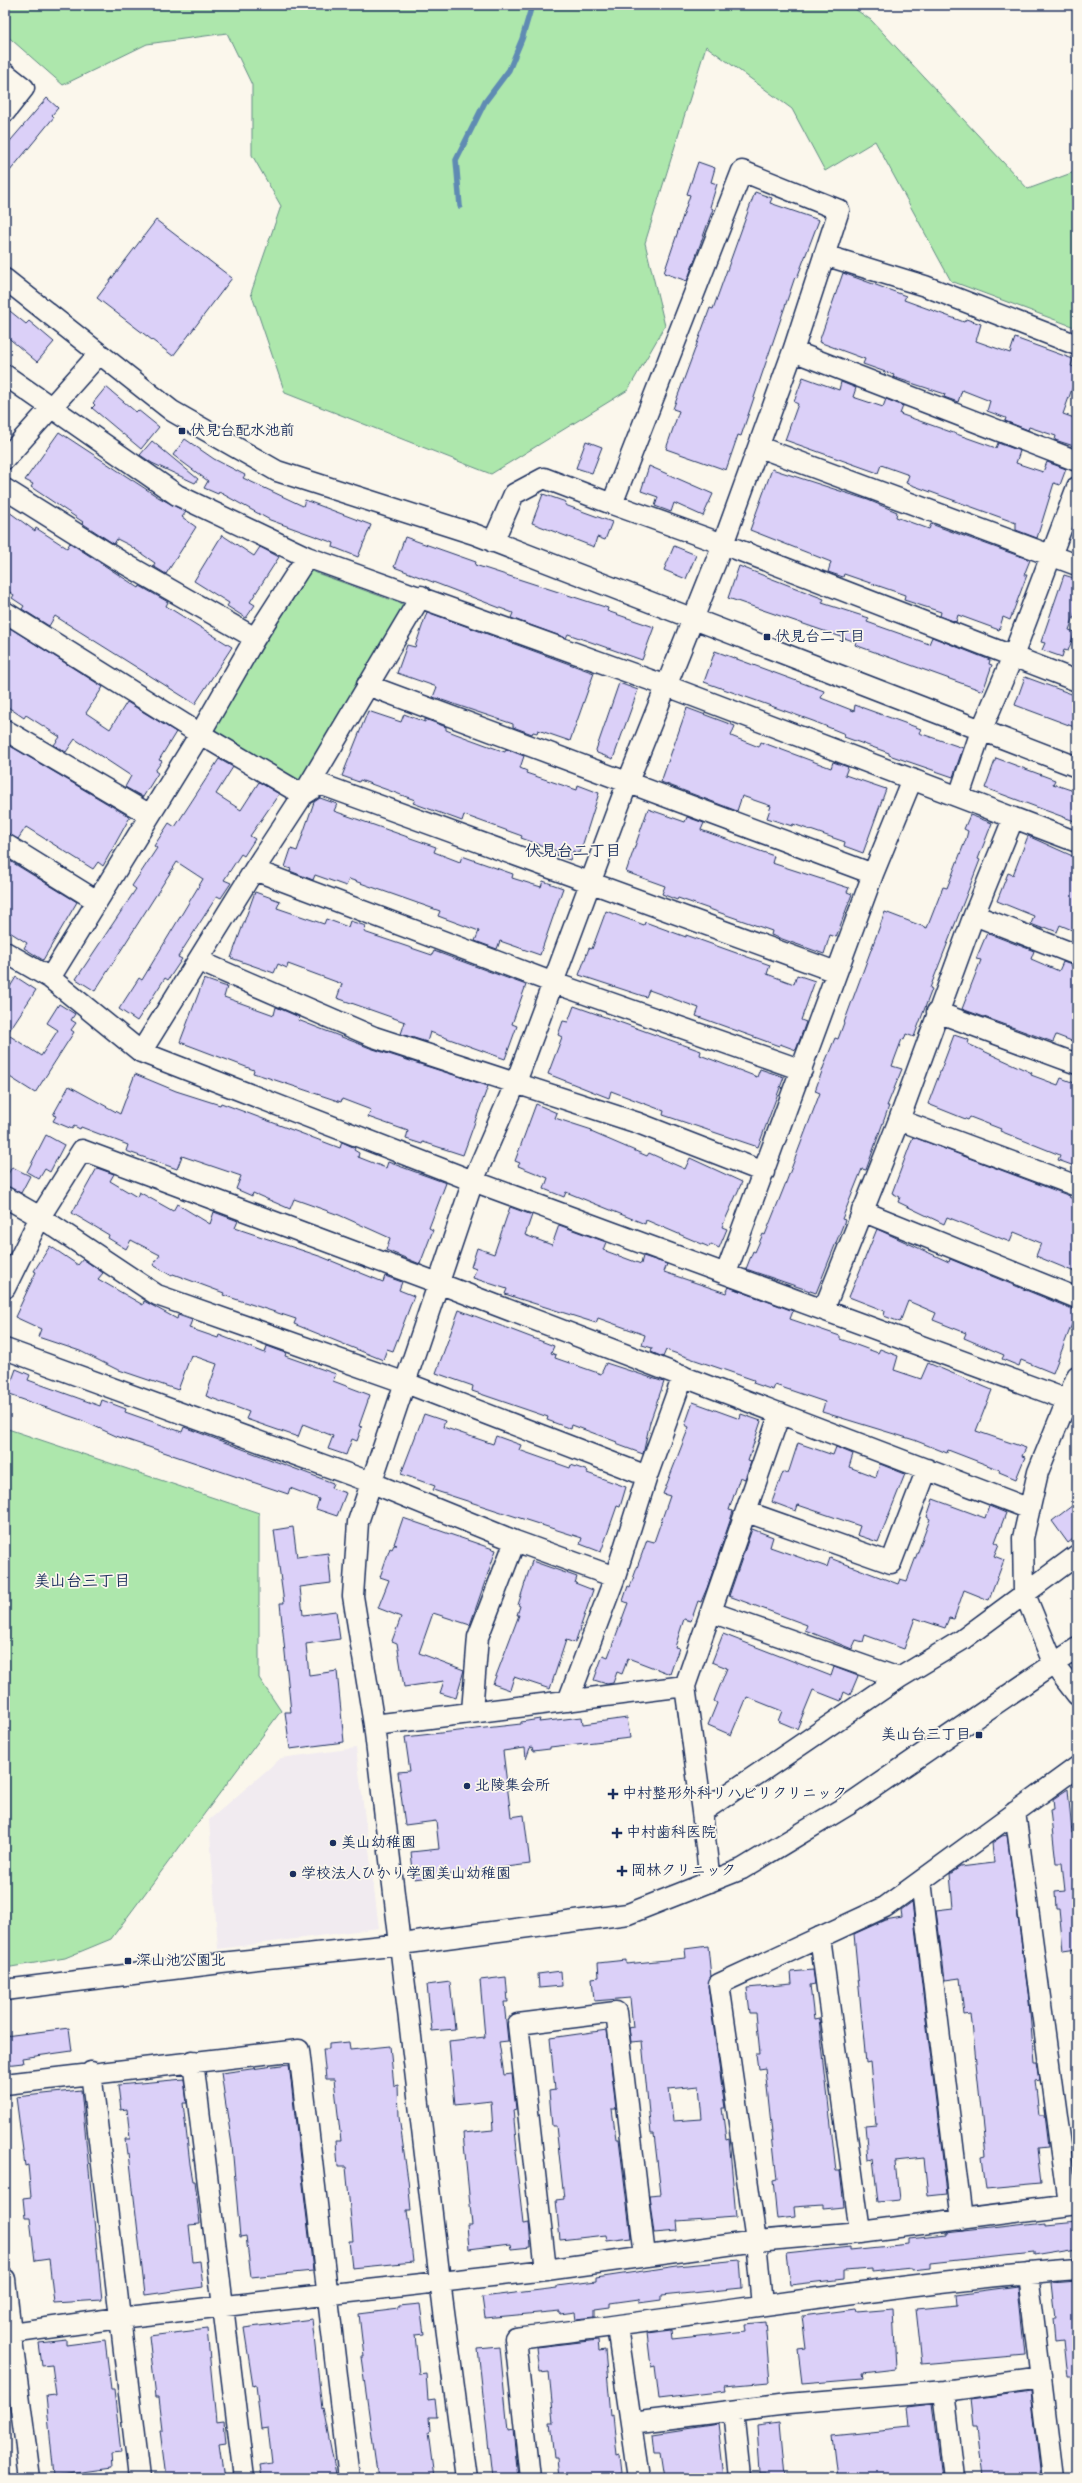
<svg xmlns="http://www.w3.org/2000/svg" width="1082" height="2483" viewBox="0 0 1082 2483" font-family="Mynerve,'Klee One',sans-serif">
<style>
.built{fill:#f1ebf0}
.green{fill:#ade7ac;stroke:#648b85}
.lines{fill:none;stroke-linecap:round;stroke-linejoin:round}
.stream{stroke:#5e8bb3;stroke-width:5.5}
.building{fill:#dbd0f8;stroke:#1b2f5e;fill-rule:evenodd}
.minor-casing{stroke:#1b2f5e;stroke-width:23}
.minor{stroke:#fbf7ec;stroke-width:20}
.poi-dot{fill:#1b2f5e;stroke:#fbf7ec;stroke-width:1.5}
.labels{text-anchor:middle;dominant-baseline:central;stroke-width:3.5;stroke-linejoin:round;paint-order:stroke}
.poi-label{font-size:15px;font-weight:bold;fill:#1b2f5e;stroke:#fbf7ec;text-anchor:start}
.neighbourhood-label{font-size:16px;font-weight:bold;fill:#1b2f5e;stroke:#fbf7ec}
</style>
<rect width="100%" height="100%" fill="#fbf7ec"/>
<filter id="ink" filterUnits="userSpaceOnUse"><feTurbulence type="fractalNoise" baseFrequency=".025" numOctaves="2"/><feDisplacementMap in="SourceGraphic" scale="8" xChannelSelector="R" yChannelSelector="G"/><feConvolveMatrix kernelMatrix="1 2 1 2 8 2 1 2 1" color-interpolation-filters="sRGB"/></filter>
<g filter="url(#ink)">
<path class="built" d="M356,1748L379,1928L218,1949L209,1820L281,1758Z"/>
<path class="green" d="M5,5H849L871,20L1028,189L1077,171V328L951,281L875,141L825,171L792,109L706,46L645,243L665,326L628,390L491,474L285,393L251,293L281,206L252,155V85L227,33L147,44L63,85L5,34Z
M311,571L405,605L299,787L208,733Z
M5,1428L259,1513V1678L281,1711L111,1939L65,1958L5,1968Z"/>
<g class="lines">
<path class="stream" d="M460,206L456,160L485,102L509,70L522,39L532,5"/>
</g>
<path class="building" d="M47,98L58,108L52,115L54,117L5,177V147Z
M698,162L715,168L711,182L717,184L710,207L713,209L687,281L664,273L690,195L687,194Z
M755,192L772,198L770,203L819,220L797,278L795,277L741,436L738,435L726,470L666,449L679,411L673,409L710,308L713,309Z
M156,220L232,278L173,356L97,298Z
M843,273L906,296L904,300L964,322L966,319L981,324L976,341L1010,353L1015,338L1073,359L1071,366L1077,368V375L1063,414L1077,419V447L1055,440L1056,436L1029,427L1028,430L1005,421L1006,418L987,411L990,401L962,390L958,402L944,397L945,394L893,377L894,375L863,364L865,359L819,342Z
M5,307L26,324L29,321L54,342L37,362L5,335Z
M803,377L839,390L841,382L856,388L853,397L883,407L886,399L903,406L900,414L996,448L998,443L1020,451L1016,463L1043,472L1047,462L1066,469L1060,485L1054,483L1037,538L1016,530V523L906,483L909,475L881,465L878,473L785,440L798,404L794,402Z
M106,387L136,412L138,410L159,427L141,449L92,408L95,405L93,403Z
M59,432L158,497L186,512L182,517L196,527L166,574L153,566L155,563L129,545L117,539L114,544L82,523L83,522L31,487L33,484L25,480Z
M185,439L214,459L245,475L243,478L303,506L305,500L371,525L358,557L333,547L334,543L270,520L219,492L218,494L204,488L208,481L173,455Z
M152,441L198,479L195,483L152,463L140,455Z
M586,441L602,447L592,473L576,468Z
M649,466L713,494L703,516L674,503L671,512L655,506L658,497L641,491Z
M772,469L868,500L897,512L896,517L929,529L931,524L1030,560L1024,575H1027L1010,620L1003,617L999,630L958,615L956,622L940,616L941,612L904,600L905,595L844,574L843,577L828,572L831,562L750,530Z
M543,494L566,502L565,505L612,522L605,540L597,537L594,547L532,523Z
M5,509L35,531L36,528L67,548L70,543L139,588L140,586L168,602L166,606L232,647L195,704L55,616L49,626L22,609L24,606L12,598L14,595L5,589Z
M222,535L254,556L260,547L279,557L250,602L255,605L246,618L227,606L229,603L194,581Z
M405,537L476,562L475,565L608,608L607,611L654,627L642,660L568,634L566,638L511,618L513,613L394,567Z
M674,546L696,555L686,579L664,570Z
M739,566L824,599L822,603L869,618L867,622L929,644L932,637L990,660L989,664L992,665L983,691L855,645L856,642L728,598Z
M1064,575L1077,579V608L1069,630L1075,632L1068,651L1064,650L1062,657L1042,650L1045,643L1041,642Z
M427,612L594,673L570,741L538,730L537,733L533,732L532,734L513,727V724L433,697L437,687L397,673L407,645L415,647Z
M10,628L103,687L86,713L110,729L127,702L176,732L159,760L162,761L155,771L158,773L143,797L125,787L131,776L75,739L66,752L54,745L60,737L26,715L24,718L5,705V636Z
M715,651L824,691L821,698L854,711L855,705L921,729L919,733L963,748L953,777L889,755V753L844,737L845,734L813,721L704,682Z
M1025,677L1077,696V728L1015,705Z
M619,683L638,690L613,759L597,753L596,750Z
M687,708L735,726L731,736L759,747L761,742L831,768L833,762L848,767L845,775L886,789L863,853L844,846L845,842L793,824L792,826L767,818L771,806L742,796L737,811L661,782Z
M368,711L401,722L404,714L425,722V719L446,727V730L456,734L505,752L506,749L524,756L520,768L527,771L526,773L577,790L578,785L599,793L580,853L573,851L570,860L556,855L557,851L521,838L522,836L464,815L462,821L413,803L415,800L360,780L359,782L342,776Z
M7,744L130,817L103,866L98,862L93,869L26,827L18,839L5,833V747Z
M996,758L1055,780L1053,784L1077,792V822L985,788Z
M219,759L233,767L216,794L241,810L259,782L279,794L250,836L255,839L244,856L241,854L224,880L231,883L221,898L217,896L178,957L182,959L168,980L165,978L137,1021L119,1009L139,978L142,980L203,879L177,862L95,991L76,979L136,889L132,886L157,848L154,846L169,823L175,827Z
M320,798L337,804L334,811L436,847L434,852L460,862L462,856L513,874L512,878L541,887L543,881L563,888L540,955L500,941L497,949L475,941L479,931L438,916L440,911L349,879L346,886L315,875L313,880L290,871L291,869L285,867L291,849L297,851L314,802Z
M648,809L685,822L687,817L704,823L701,830L774,856L772,863L849,888L847,892L852,894L836,937L830,935L824,954L771,935L772,931L678,898L677,900L662,894L665,886L626,872Z
M970,815L992,823L978,859L980,860L930,988L932,989L914,1037L906,1034L904,1040L902,1039L892,1066L902,1069L887,1106H889L866,1170L862,1169L842,1219L845,1220L816,1293L746,1269L753,1251L755,1252L763,1234L765,1235L785,1185L820,1093L815,1091L826,1060L835,1038L838,1039L885,912L927,928L943,887L947,888L966,839L968,831L964,829Z
M1028,836L1077,858V932L1060,925L1057,932L1045,927L1044,929L1031,924L1034,916L997,901L1008,873L1013,875Z
M5,858L77,902L43,960L24,948L27,943L5,929Z
M255,892L280,901L277,908L324,924L326,919L348,927L350,921L366,926L364,932L432,955L434,951L526,985L512,1024L517,1026L505,1059L430,1032L427,1042L401,1034L405,1022L337,998L342,984L288,964L287,968L278,964L274,973L231,958Z
M606,911L644,925L645,922L686,937V935L770,965L767,974L794,984L797,975L815,981L801,1020L806,1022L796,1050L780,1044L779,1046L696,1016L699,1008L649,990L646,997L579,975L589,948L592,949Z
M987,933L1034,951L1031,959L1059,971L1063,962L1077,967V1043L1056,1035L1053,1042L962,1009L981,960L976,959Z
M16,977L36,990L7,1034L41,1056L58,1030L47,1023L59,1004L75,1014L71,1020L76,1023L71,1030L74,1032L35,1093L5,1074V995Z
M204,979L227,987L224,997L274,1015L276,1007L299,1017L298,1020L370,1048L488,1086L463,1155L423,1142L422,1144L406,1139L408,1131L368,1117L371,1110L342,1099L341,1102L269,1078L253,1073L254,1070L180,1042Z
M574,1006L701,1051L700,1055L757,1077L760,1069L784,1077L758,1147L663,1115L664,1111L611,1091L609,1098L548,1074L562,1037L558,1035L563,1021L568,1022Z
M954,1035L969,1040L968,1044L1032,1073L1031,1075L1058,1085L1061,1078L1077,1084V1167L1058,1160L1060,1155L1000,1131L1001,1129L970,1117L968,1120L928,1104Z
M135,1074L176,1091L220,1105L221,1103L340,1148L342,1142L355,1148L354,1150L359,1153L358,1157L386,1168L388,1162L446,1183L429,1228L433,1230L420,1264L386,1250L390,1238L339,1215L294,1199L290,1209L253,1193L252,1196L236,1189L241,1176L182,1156L177,1169L126,1151L128,1145L81,1127L80,1129L74,1126L72,1129L53,1121L56,1116L53,1115L69,1086L120,1114Z
M536,1104L557,1113L555,1118L592,1130L591,1132L647,1156L649,1153L685,1169L690,1158L742,1182L722,1227L727,1229L719,1248L711,1244L709,1247L646,1220L645,1224L566,1192L564,1197L544,1189L548,1178L518,1166L520,1163L515,1161Z
M46,1135L64,1145L50,1172L45,1169L39,1179L27,1172Z
M913,1137L1070,1196L1069,1197L1077,1201V1273L1036,1256L1041,1243L1014,1232L1010,1242L947,1217L944,1224L898,1202L900,1197L892,1193Z
M12,1167L30,1176L21,1193L5,1186V1179Z
M97,1168L114,1174L110,1181L137,1197L139,1192L173,1211L177,1204L210,1224L214,1212L238,1221L235,1228L322,1257L383,1282L385,1276L402,1282L399,1290L414,1296L393,1351L387,1349L383,1360L294,1324L296,1319L223,1295L224,1293L173,1274L172,1276L153,1265L160,1255L131,1240L126,1249L108,1238L109,1235L72,1213Z
M510,1207L532,1215L525,1235L552,1245L559,1225L606,1242L603,1250L641,1264L643,1256L667,1264L664,1272L726,1293L729,1287L793,1311L790,1319L840,1336V1339L878,1353L880,1349L898,1356L894,1370L921,1379L928,1363L992,1390L976,1431L1026,1448L1022,1456L1025,1457L1016,1479L999,1472L1000,1470L948,1450L947,1453L914,1440L822,1412L825,1402L775,1385L773,1390L753,1383L754,1380L666,1350L663,1357L651,1352L652,1348L642,1345L645,1335L598,1318L596,1323L520,1299L505,1294L507,1289L473,1278L476,1269L471,1267L477,1248L494,1254Z
M877,1229L949,1262L950,1259L1077,1311L1053,1373L1021,1360L1019,1366L1002,1359L1004,1355L964,1338L966,1333L933,1320L936,1313L908,1301L900,1322L884,1316L885,1311L849,1297Z
M50,1246L78,1265L83,1259L103,1273L98,1279L143,1305L144,1301L177,1319L178,1315L192,1320L189,1328L218,1338L219,1335L265,1353L267,1346L286,1353L285,1356L336,1374L333,1381L370,1395L359,1426L362,1427L357,1441L352,1439L346,1455L328,1449L333,1436L303,1424L298,1437L246,1419L249,1412L206,1396L217,1364L191,1355L178,1390L116,1369L80,1351L38,1337L41,1329L15,1317L36,1272L34,1271Z
M459,1310L554,1346L551,1353L556,1355L555,1358L601,1374L606,1363L664,1382L650,1422L643,1454L616,1444L617,1442L572,1425L571,1429L547,1420L548,1417L472,1391L473,1386L436,1373Z
M16,1369L30,1375L28,1380L100,1406L102,1400L126,1409L125,1412L182,1432L184,1427L333,1483L331,1488L346,1493L337,1516L316,1509L319,1499L290,1488L288,1494L116,1436L81,1420L7,1394Z
M693,1402L740,1419L741,1414L761,1421L748,1461L751,1462L745,1479L740,1477L729,1510L733,1511L730,1521L707,1588L701,1602L698,1601L691,1621L684,1619L675,1647L679,1648L670,1674L628,1658L622,1674L617,1672L613,1683L607,1684L594,1680L603,1655L608,1657L628,1603L623,1601L628,1586L630,1587L647,1540L654,1542L670,1496L663,1494L689,1427L685,1425Z
M424,1414L445,1421L443,1427L493,1444L496,1436L521,1445L519,1450L570,1468L571,1465L588,1471L587,1473L626,1487L620,1507L617,1506L601,1552L580,1544L582,1538L433,1490L435,1486L401,1474Z
M798,1443L833,1455L836,1447L853,1454L849,1467L876,1477L880,1464L905,1474L878,1542L857,1535L860,1526L798,1505L796,1511L772,1502L783,1472L788,1474Z
M933,1499L985,1518L989,1506L1006,1513L995,1542L999,1544L994,1556L1004,1560L989,1600L964,1590L954,1619L949,1618L945,1628L915,1618L904,1649L865,1635L863,1642L856,1640L852,1649L805,1630L807,1625L729,1596L752,1529L773,1537L770,1547L827,1567L830,1558L898,1584L900,1579L907,1581L930,1519L927,1517Z
M1077,1502V1536L1068,1543L1052,1521Z
M403,1518L496,1550L470,1625L433,1613L419,1653L464,1670L456,1698L440,1693L444,1681L404,1687L397,1643L392,1641L401,1617L378,1608L389,1580L380,1577L390,1548L392,1549L394,1545H397L394,1544Z
M293,1527L297,1557L328,1553L331,1583L300,1587L303,1615L336,1611L340,1639L306,1644L309,1675L337,1671L344,1742L290,1749L285,1712H291L280,1603H284L274,1530Z
M532,1561L577,1577L575,1583L593,1590L575,1643L566,1640L550,1689L514,1677L510,1690L493,1684L519,1615H517L520,1606L518,1605Z
M723,1634L831,1676L834,1667L858,1676L850,1695L844,1692L841,1701L813,1690L797,1729L778,1721L782,1711L747,1697L731,1735L708,1725L717,1703L714,1701L727,1668L712,1662Z
M582,1717L583,1724L627,1718L630,1738L550,1747V1749L533,1751L532,1747L530,1748L526,1759L525,1748L503,1751L511,1817L524,1815L530,1864L414,1879L411,1852L439,1849L436,1821L405,1825L398,1772L410,1771L405,1737L521,1724V1722L540,1719L539,1722Z
M1068,1789L1072,1833H1075L1077,1852V1949L1063,1951L1059,1909H1056L1055,1892L1065,1891L1062,1863H1056L1050,1810L1054,1809L1053,1799Z
M1007,1835L1029,2000L1034,2062H1037L1040,2080L1035,2081L1039,2115H1044L1048,2147L1038,2148L1042,2185L986,2190L982,2157L986,2156L971,2014L964,2015L960,1978L945,1980L936,1910L953,1908L950,1874L960,1867L994,1863L992,1843L1002,1836Z
M912,1902L947,2194L928,2196L924,2158L895,2161L899,2200L878,2202L873,2158L868,2159L865,2125L876,2124L870,2062L866,2063L854,1934L885,1920L902,1917L901,1910Z
M708,1946L711,1977L708,1986L723,2095L725,2108H722L726,2139L729,2138L736,2217L677,2221L678,2231L654,2233L649,2195L661,2194L654,2134H651L642,2041L631,2042L629,2028L633,2027L630,1998L594,2001L592,1978L599,1977L598,1963L626,1960V1964L686,1958L685,1949ZM699,2086L702,2119L673,2121L669,2089Z
M813,1970L815,1984L810,1985L814,2020L819,2019L836,2171H840L844,2207L822,2209V2205L794,2207L795,2217L777,2219L773,2181L777,2180L765,2068L758,2069L756,2054H760L756,2013H750L747,1988L792,1984L791,1972Z
M561,1971L562,1986L539,1988L538,1974Z
M506,1977L508,2002H504L508,2041L499,2042L504,2075L512,2074L516,2109L513,2110L517,2150L515,2151L523,2223L529,2222L531,2247L511,2249L510,2244L469,2249L467,2225H472L463,2133L493,2130L491,2101L455,2105L449,2041L485,2037L480,1980Z
M450,1982L455,2029L432,2031L427,1985Z
M69,2028L72,2051L22,2058L23,2063L5,2065V2036Z
M607,2030L616,2109H612L616,2139H619L631,2238L607,2241L606,2235L560,2240L556,2200L564,2199L556,2126H552L549,2091L555,2090L550,2038Z
M349,2042L350,2050L390,2046L394,2086L398,2085L399,2117L408,2180L411,2210H407L413,2262L352,2268L349,2241H353L346,2167H338L336,2141H341L334,2079H326L323,2049H329V2044Z
M289,2064L313,2271L251,2277L246,2236L240,2237L232,2145L221,2073Z
M184,2079L187,2103H183L190,2164L193,2181H195L200,2224L189,2225L193,2262L200,2261L203,2287L145,2295L129,2153L127,2154L125,2139H130L127,2109L121,2110L118,2085Z
M81,2090L102,2300L54,2303L49,2259L35,2261L30,2218H25L23,2198L31,2197L28,2165L25,2166L16,2097Z
M1077,2221V2249L1034,2256V2252L930,2263V2268L912,2270V2268L872,2272V2269L844,2271V2279L790,2285L786,2254L850,2247V2250L909,2244V2239L946,2235V2233L1045,2222V2224Z
M740,2260L742,2288L661,2296V2300L639,2303V2299L610,2303V2307L595,2309V2317L576,2319L575,2312L560,2314V2311L485,2318L482,2297L557,2288V2286L596,2281V2278L677,2266Z
M1077,2281V2378H1067L1063,2339L1055,2340L1053,2319H1056L1052,2283Z
M1018,2286L1025,2355L922,2364L916,2309L958,2305L957,2294Z
M420,2304L424,2334L415,2335L419,2374L426,2373L428,2400L435,2399L437,2417H429L430,2431L428,2432L434,2478H378L361,2357H364L359,2314L399,2309V2306Z
M856,2309L857,2312L893,2309L896,2369L862,2373L863,2378L802,2383L798,2350L806,2349L802,2316Z
M312,2319L322,2409L323,2408L336,2474L329,2475V2478H262L260,2465L272,2463L268,2428L261,2429L256,2385L253,2386L244,2328Z
M765,2322L770,2382L725,2386L726,2391L659,2399L655,2366L651,2367L647,2333L671,2330L672,2339L747,2331L746,2324Z
M207,2329L216,2422L224,2421L226,2443L219,2444L224,2478H166L160,2430H163L159,2397H156L149,2336Z
M66,2340V2345L105,2340L111,2389H114L121,2453L111,2454L112,2468L54,2476L46,2396L56,2395L52,2365L42,2366L39,2343Z
M598,2340L599,2351L605,2350L611,2416L613,2415L617,2456L620,2455L622,2473L612,2475V2478H559L557,2458H554L550,2422H554L549,2372L540,2373L537,2347Z
M500,2347L508,2431L513,2430L518,2478H492L478,2349Z
M1031,2391L1041,2478H984L978,2426H974L971,2399Z
M933,2403L942,2478H837L832,2436L910,2428L908,2406Z
M780,2422L785,2478H767L766,2474H760L757,2425Z
M718,2424L724,2478H665L661,2452H655L653,2434Z"/>
<g class="lines">
<g class="minor-casing">
<path id="minor" d="M5,73L24,88L5,112
M824,255L925,286L1077,345
M5,279L172,411L277,471L474,534L1077,767
M793,351L1077,461
M5,375L177,495L307,557L667,686L1077,842
M759,447L1077,565
M5,459L99,354
M5,489L120,561L255,638
M493,542L514,494L544,478L612,504
M5,612L200,734L303,795L320,784L836,972
M367,685L873,874
M5,730L150,815
M959,796L981,731L1013,656L1077,487
M5,844L97,901
M254,870L554,983L802,1070
M974,915L1077,955
M5,952L50,978L141,1052L473,1181L1068,1400
M199,961L374,1037L638,1123L764,1172
M50,978L200,734L255,638L307,557
M937,1012L1077,1064
M141,1052L254,870L303,795L421,596
M899,1120L1077,1186
M5,1197L40,1217L157,1295L406,1383L647,1476
M862,1211L1077,1298
M726,1273L873,874L912,779
M5,1288L40,1217L82,1150L438,1283L1030,1509
M824,1309L899,1120L974,915L1013,819
M5,1349L370,1482L515,1541L615,1577
M1077,1376L1038,1472L1023,1538L1024,1592L1054,1665L1077,1695
M747,1512L891,1563L927,1469
M711,1612L899,1678
M685,1686L702,1812
M568,1701L615,1577L647,1476L683,1376
M472,1711L478,1637L515,1541
M374,1725L685,1686L780,1413
M1015,1812L1068,2205
M921,1881L962,2220
M710,1882L702,1812L899,1678L962,1640L1077,1555
M820,1937L860,2232
M5,1990L221,1963L401,1944L628,1914L742,1869L848,1805L1077,1648
M193,2061L244,2478
M91,2072L139,2478
M5,2084L299,2050L349,2478
M546,2270L518,2024L616,2012L645,2256
M1028,2273L1053,2478
M5,2279L11,2333L119,2318L546,2270L756,2241L860,2232L1077,2204
M762,2305L756,2241L719,1984L885,1907L1077,1767
M617,2327L639,2478
M5,2334L11,2333L30,2478
M944,2391L954,2478
M733,2411L740,2478
M631,2423L788,2404L944,2391L1041,2378
M466,2478L440,2281L374,1725L353,1596L358,1522L473,1181L516,1082L627,784L723,544L793,351L839,210L742,171L612,504L723,544L1077,681
M530,2478L515,2338C702,2317 889,2283 1077,2269"/>
</g>
<use href="#minor" class="minor"/>
</g>
</g>
<g class="poi-dot">
<rect x="178" y="427" width="8" height="8" rx="2"/>
<rect x="763" y="633" width="8" height="8" rx="2"/>
<rect x="975" y="1731" width="8" height="8" rx="2"/>
<circle cx="467" cy="1786" r="4"/>
<path d="M611 1788h4v4h4v4h-4v4h-4v-4h-4v-4h4z"/>
<path d="M615 1827h4v4h4v4h-4v4h-4v-4h-4v-4h4z"/>
<circle cx="333" cy="1843" r="4"/>
<path d="M620 1865h4v4h4v4h-4v4h-4v-4h-4v-4h4z"/>
<circle cx="293" cy="1874" r="4"/>
<rect x="124" y="1957" width="8" height="8" rx="2"/>
</g>
<g class="labels">
<g class="poi-label">
<text x="190" y="431">伏見台配水池前</text>
<text x="775" y="637">伏見台二丁目</text>
<text x="971" y="1735" text-anchor="end">美山台三丁目</text>
<text x="475" y="1786">北陵集会所</text>
<text x="622" y="1794">中村整形外科リハビリクリニック</text>
<text x="626" y="1833">中村歯科医院</text>
<text x="341" y="1843">美山幼稚園</text>
<text x="631" y="1871">岡林クリニック</text>
<text x="301" y="1874">学校法人ひかり学園美山幼稚園</text>
<text x="136" y="1961">深山池公園北</text>
</g>
<g class="neighbourhood-label">
<text x="573" y="851">伏見台二丁目</text>
<text x="82" y="1581">美山台三丁目</text>
</g>
</g>
<rect width="1082" height="2483" fill="none" stroke="#fbf7ec" stroke-width="20"/>
<rect x="10" y="10" width="1062" height="2463" fill="none" stroke="#1b2f5e" stroke-width="1.5" filter="url(#ink)"/>
</svg>
